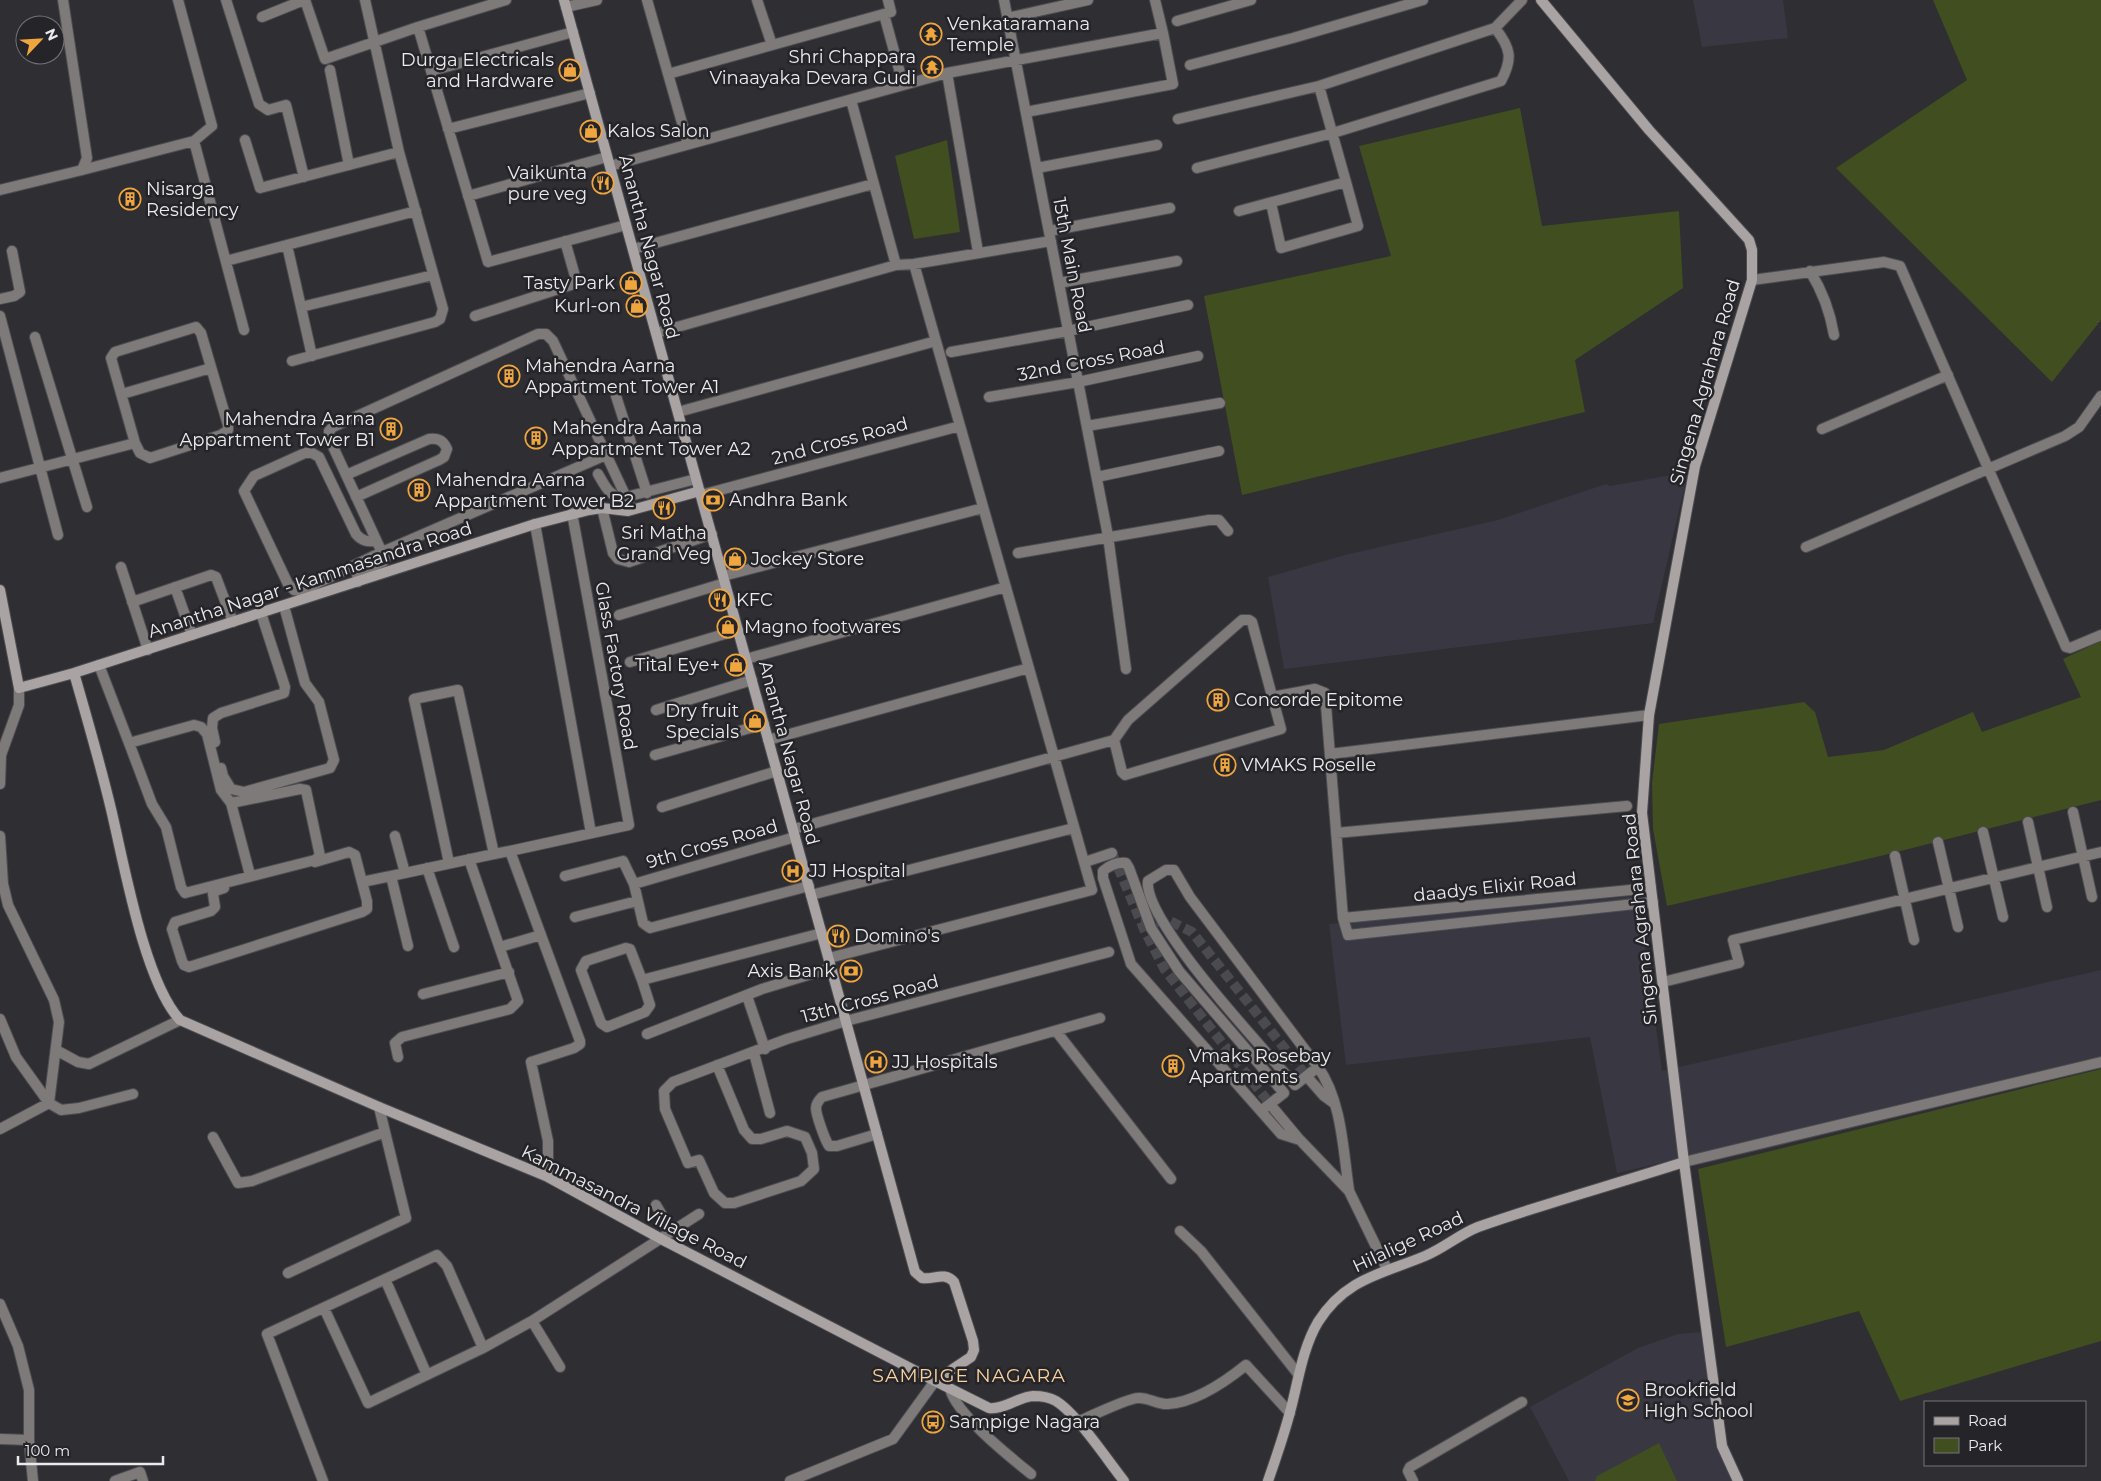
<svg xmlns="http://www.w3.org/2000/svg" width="2101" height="1481" viewBox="0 0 2101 1481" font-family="Montserrat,sans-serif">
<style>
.built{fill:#393742}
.green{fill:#404e20}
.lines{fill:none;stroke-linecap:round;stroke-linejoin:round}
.street-tunnel{stroke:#4b4a4f;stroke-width:10;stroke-dasharray:10 5;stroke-linecap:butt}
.street-casing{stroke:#4d4c51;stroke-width:12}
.secondary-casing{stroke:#4d4c51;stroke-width:12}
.street{stroke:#7d7a79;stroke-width:10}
.secondary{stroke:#a9a4a3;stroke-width:10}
.labels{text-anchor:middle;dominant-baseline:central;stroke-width:5;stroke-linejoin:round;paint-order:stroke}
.poi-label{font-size:18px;fill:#ebebee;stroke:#252529;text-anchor:start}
.street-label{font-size:18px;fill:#ebebee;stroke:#252529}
.neighbourhood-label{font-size:19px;letter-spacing:1px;fill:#fad19f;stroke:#252529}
</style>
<rect width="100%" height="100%" fill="#2f2e33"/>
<path class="built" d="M1693,0H1783L1788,38L1702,47Z
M1680,464L1689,467L1653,623L1284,669L1268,577L1345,555L1498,520L1606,484L1610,486L1677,474Z
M1638,896L1662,1071L2101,970V1062L1617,1173L1590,1037L1346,1065L1329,924Z
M1701,1332L1718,1443L1734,1481H1569L1530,1407L1638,1348L1678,1334Z"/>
<path class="green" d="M1933,0H2101V320L2052,382L1836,168L1967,80Z
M1520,108L1542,226L1679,211L1683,288L1575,360L1585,412L1242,495L1204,296L1391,256L1359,146Z
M947,140L960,232L914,239L895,156Z
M2101,641V800L1893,853L1667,906L1653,829L1652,783L1659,724L1804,702L1815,712L1828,757L1884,750L1973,712L1982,732L2081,697L2063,659Z
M2101,1069V1341L1900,1401L1859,1311L1726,1347L1698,1169Z
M1659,1443L1677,1481H1595L1597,1476Z"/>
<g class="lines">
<path class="street-tunnel" d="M1112,853L1144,929L1165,970L1274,1109
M1141,923L1170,921L1192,932L1309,1079"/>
<g class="street-casing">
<path id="street" d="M226,0L259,104L268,110L286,105L304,177
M305,0L325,59L418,27L506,0
M647,0L688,144
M757,0L772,45
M1004,0L1108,536L1126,669
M1155,0L1163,33
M566,7L597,0
M262,17L304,0
M885,18L903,84
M1007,18L1088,0
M1177,21L1251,0
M418,27L488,262L626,225
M1190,65L1293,38L1423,0
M330,70L349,165
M431,71L573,32
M947,73L978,252
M668,74L891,12L888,0
M851,100L896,265
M1178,119L1319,86L1495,28L1522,0
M448,129L590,93
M245,140L260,188L399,152
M194,141L244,330
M610,166L947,73L1163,33L1173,84L1026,112
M1037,168L1157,145
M1197,168L1333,133L1501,81C1513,59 1511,48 1495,28
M82,170L194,141L212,126L178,0
M0,190L82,170L87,158L63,0
M468,196L607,157
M1271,203L1281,248L1358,226L1346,182
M1239,211L1346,182L1319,86
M1049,231L1170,208
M287,245L312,356
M633,249L873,184
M226,261L416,211
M1810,271C1823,292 1830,311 1834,335
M1752,280L1884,262L1900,266L2066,647L2070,648L2101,635
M1059,283L1177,261
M0,299L14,296L20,292L12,251
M301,307L433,275
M0,316L58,535
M475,316L577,283L565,241
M656,333L896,265L914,264L1051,241
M35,337L87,507
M951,352L1068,331L1188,305
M292,361L435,322L440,319L443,309L399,152L365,0
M122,394L211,368
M616,396L647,493
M989,397L1078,382L1198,356
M678,412L936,341
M1087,426L1220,403
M1822,429L1948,375
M598,474C605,486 611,500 626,497L629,502
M346,475L429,439C438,438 443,440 447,449L444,457L439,460L356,497
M1097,477L1219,451
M0,478L135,443L111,358L115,352L196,327L201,333L228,425V430L221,435L150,458L140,453L135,443
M701,495L960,426
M602,508L613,553L618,559L629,562L712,534
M535,524L591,833
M376,541C367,542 362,541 356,534L319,457L312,453H305L254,476L244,491L288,584L294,590L301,591L382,552L606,455
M1806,547L2065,436L2079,427L2101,396
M1018,553L1209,520H1219L1228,531
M121,567L148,650
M723,576L983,508
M358,582L357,573L383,562L385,559L329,438V431L333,427L538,334H546L553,341L626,497L696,479
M175,587L192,635
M132,602L211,575L216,577L233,622
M619,615L725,583
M746,659L1006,587
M630,662L738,630
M99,665L129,743L194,725L201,727L207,734L221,790L231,803L300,789L306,790L320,856L315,860L185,893L181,887L166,827L152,804L129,743
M1272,697L1315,689L1325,693L1343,918L1348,935L1653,902
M656,710L752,680
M768,740L1029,668
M215,742L212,728L213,718L221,713L284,693L285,687L261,613
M1330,754L1649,715
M655,755L764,724
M221,768L223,776L231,789L244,792L330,768L334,760L319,702L305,683L284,606
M0,784L1,755L19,705V688
M231,803L250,875
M662,807L777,771
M2073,812L2092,897
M2028,822L2047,907
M794,829L1114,740L1128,720L1242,620H1249L1252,622L1281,729L1125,775L1122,772L1114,740
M1983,832L2003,917
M1336,833L1627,806
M0,836L3,884L8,905L54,1000L59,1022L49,1103
M395,836L405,873
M1938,842L1958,927
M510,851L629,825L572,513
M1895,856L1914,940
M315,862L349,852L355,855L362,882
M1085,862L1112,853
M449,863L414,699L458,690L494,854L510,851L580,1041V1044L574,1048L531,1062L548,1141V1177
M427,868L454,947
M565,876L623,861L634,884L795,837
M634,884L643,923L650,928L809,886
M224,888L215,891L213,894L215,907L211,911L175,922L172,929L182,961L184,965L189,967L362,912L367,909V901L362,882L391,876
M811,895L1074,828
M575,917L637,901
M1343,918L1651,888
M408,946L391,876L494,854
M500,947L541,935
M829,958L1092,890L914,264
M642,980L630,949L626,948L586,961L581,970L601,1023L607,1027L645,1012L650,1005L642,980L822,933
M1663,982L1739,963L1733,940L2101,852
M423,994L509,972
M747,996L765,1049
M0,1019L16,1057L49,1103L61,1110L79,1108L133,1094
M1056,1031L1171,1179
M647,1034L762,989L831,968
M56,1050L78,1062L89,1064L180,1020
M754,1053L770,1113
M398,1057L395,1043L402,1037L510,1009L518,1001L469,859
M717,1065L744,1130L752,1139H761L787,1131L805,1137L812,1153L814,1169L801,1181L734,1203H725L714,1193L699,1160L688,1163L665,1109L664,1091L673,1082L787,1039L846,1021L1109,952
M1318,1067L1295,1085C1265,1050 1143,921 1148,881L1166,870H1174L1190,897L1318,1067C1342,1101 1343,1150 1349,1190
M1309,1079L1324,1096L1335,1104
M379,1107L385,1132
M1274,1109L1299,1139
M1262,1110L1284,1093L1179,971L1151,928L1129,868L1126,863C1117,862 1109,866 1103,871V878L1131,964L1281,1134L1300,1140L1349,1191L1387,1269
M0,1129L49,1103
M877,1134L837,1146H829C825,1140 816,1115 816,1108C816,1103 819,1100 822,1097L1100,1018
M213,1137L238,1183L252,1181L385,1132L406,1218L288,1273
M1684,1162L2101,1062
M656,1205L672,1232
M1180,1231L1201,1251L1298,1374
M385,1279L427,1375
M0,1304L18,1346L29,1390V1440L0,1439
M324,1308L368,1403L483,1348L532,1321L699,1214
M532,1321L560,1367
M950,1389C957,1415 1009,1456 1031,1474
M1077,1422C1089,1417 1128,1398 1138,1398C1148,1397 1158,1405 1168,1404C1195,1402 1225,1382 1246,1365L1290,1413
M29,1440L33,1481
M115,1481L140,1472L143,1481
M323,1481L267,1334L437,1255L447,1266L483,1348
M790,1481L893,1439L935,1381
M1413,1481L1408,1471L1410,1467L1522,1402"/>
</g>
<g class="secondary-casing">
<path id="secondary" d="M564,0L915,1272L922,1278C934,1280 944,1271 954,1282L973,1341L974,1350L971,1357L935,1381L989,1408C1004,1410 1018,1397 1033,1396C1041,1396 1049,1397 1056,1401C1077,1414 1108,1461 1124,1481
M1541,0L1649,130L1749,240L1752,250V280L1695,466L1649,715L1642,813L1684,1162L1722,1446L1738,1481
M0,590L19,688L74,673L535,524L589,510L602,508L628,511L700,491
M74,673C87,718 100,763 111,809C124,863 144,981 180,1020L379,1107L548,1177L665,1241L935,1381
M1268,1481C1276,1458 1284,1435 1290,1412C1298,1383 1302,1349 1318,1322C1346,1278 1382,1274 1425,1256C1444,1248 1460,1234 1478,1227C1546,1203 1616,1184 1684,1162"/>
</g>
<use href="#street" class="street"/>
<use href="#secondary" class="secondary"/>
</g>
<defs>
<g id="temple-ring" transform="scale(1.125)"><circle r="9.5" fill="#252529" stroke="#f0a63e" stroke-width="1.5"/><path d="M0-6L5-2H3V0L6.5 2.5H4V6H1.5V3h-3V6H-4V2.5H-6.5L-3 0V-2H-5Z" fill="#f0a63e"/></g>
<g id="shop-ring" transform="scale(1.125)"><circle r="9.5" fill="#252529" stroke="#f0a63e" stroke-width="1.5"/><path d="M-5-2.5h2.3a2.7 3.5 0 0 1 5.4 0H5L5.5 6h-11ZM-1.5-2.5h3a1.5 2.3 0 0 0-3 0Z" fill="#f0a63e"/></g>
<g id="restaurant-ring" transform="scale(1.125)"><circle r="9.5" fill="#252529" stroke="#f0a63e" stroke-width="1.5"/><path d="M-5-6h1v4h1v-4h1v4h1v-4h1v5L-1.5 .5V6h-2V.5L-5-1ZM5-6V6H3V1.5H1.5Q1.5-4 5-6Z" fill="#f0a63e"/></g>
<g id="building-ring" transform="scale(1.125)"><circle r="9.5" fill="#252529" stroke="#f0a63e" stroke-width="1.5"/><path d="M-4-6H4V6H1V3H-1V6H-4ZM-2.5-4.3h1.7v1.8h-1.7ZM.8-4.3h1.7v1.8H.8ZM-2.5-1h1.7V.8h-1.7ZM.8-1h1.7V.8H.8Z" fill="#f0a63e"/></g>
<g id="bank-ring" transform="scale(1.125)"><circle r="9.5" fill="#252529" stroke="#f0a63e" stroke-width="1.5"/><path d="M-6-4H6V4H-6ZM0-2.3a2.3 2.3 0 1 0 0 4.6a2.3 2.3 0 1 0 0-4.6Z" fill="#f0a63e"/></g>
<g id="hospital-ring" transform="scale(1.125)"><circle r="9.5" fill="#252529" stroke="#f0a63e" stroke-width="1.5"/><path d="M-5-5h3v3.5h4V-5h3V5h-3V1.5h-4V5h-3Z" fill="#f0a63e"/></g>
<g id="school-ring" transform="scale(1.125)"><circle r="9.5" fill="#252529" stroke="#f0a63e" stroke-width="1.5"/><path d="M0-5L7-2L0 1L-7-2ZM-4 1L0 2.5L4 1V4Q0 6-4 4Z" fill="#f0a63e"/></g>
<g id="bus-ring" transform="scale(1.125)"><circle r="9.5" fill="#252529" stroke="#f0a63e" stroke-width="1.5"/><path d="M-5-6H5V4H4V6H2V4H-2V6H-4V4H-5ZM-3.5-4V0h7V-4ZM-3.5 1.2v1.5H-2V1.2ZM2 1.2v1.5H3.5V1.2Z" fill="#f0a63e"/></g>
</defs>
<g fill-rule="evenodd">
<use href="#temple-ring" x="931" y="34"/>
<use href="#temple-ring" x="932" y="67"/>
<use href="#shop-ring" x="570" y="70"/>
<use href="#shop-ring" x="591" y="131"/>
<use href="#restaurant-ring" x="603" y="183"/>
<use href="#building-ring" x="130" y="199"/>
<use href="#shop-ring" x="631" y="283"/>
<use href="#shop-ring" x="637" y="306"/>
<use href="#building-ring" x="509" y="376"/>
<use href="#building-ring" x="391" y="429"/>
<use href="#building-ring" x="536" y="438"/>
<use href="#building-ring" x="419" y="490"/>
<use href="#bank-ring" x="713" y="500"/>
<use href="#restaurant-ring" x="664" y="508"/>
<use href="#shop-ring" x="735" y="559"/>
<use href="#restaurant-ring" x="720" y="600"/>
<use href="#shop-ring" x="728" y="627"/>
<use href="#shop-ring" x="736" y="665"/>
<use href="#building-ring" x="1218" y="700"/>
<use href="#shop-ring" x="755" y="721"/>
<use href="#building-ring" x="1225" y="765"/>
<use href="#hospital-ring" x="793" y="871"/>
<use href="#restaurant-ring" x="838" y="936"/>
<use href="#bank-ring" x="851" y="971"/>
<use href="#hospital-ring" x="876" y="1062"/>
<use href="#building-ring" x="1173" y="1066"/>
<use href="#school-ring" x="1628" y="1400"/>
<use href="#bus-ring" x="933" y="1422"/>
</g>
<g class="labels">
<g class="poi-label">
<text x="947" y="24">Venkataramana<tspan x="947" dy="21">Temple</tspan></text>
<text x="916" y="57" text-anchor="end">Shri Chappara<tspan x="916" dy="21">Vinaayaka Devara Gudi</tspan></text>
<text x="554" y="60" text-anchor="end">Durga Electricals<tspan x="554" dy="21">and Hardware</tspan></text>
<text x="607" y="131">Kalos Salon</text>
<text x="587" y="173" text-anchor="end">Vaikunta<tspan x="587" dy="21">pure veg</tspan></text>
<text x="146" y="189">Nisarga<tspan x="146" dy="21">Residency</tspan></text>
<text x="615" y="283" text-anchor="end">Tasty Park</text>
<text x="621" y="306" text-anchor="end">Kurl-on</text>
<text x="525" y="366">Mahendra Aarna<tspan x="525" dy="21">Appartment Tower A1</tspan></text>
<text x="375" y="419" text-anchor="end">Mahendra Aarna<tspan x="375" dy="21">Appartment Tower B1</tspan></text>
<text x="552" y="428">Mahendra Aarna<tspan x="552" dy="21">Appartment Tower A2</tspan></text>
<text x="435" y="480">Mahendra Aarna<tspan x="435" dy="21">Appartment Tower B2</tspan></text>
<text x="729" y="500">Andhra Bank</text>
<text x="664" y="533" text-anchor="middle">Sri Matha<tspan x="664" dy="21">Grand Veg</tspan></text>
<text x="751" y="559">Jockey Store</text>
<text x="736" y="600">KFC</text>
<text x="744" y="627">Magno footwares</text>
<text x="720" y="665" text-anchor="end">Tital Eye+</text>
<text x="1234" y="700">Concorde Epitome</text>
<text x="739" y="711" text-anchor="end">Dry fruit<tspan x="739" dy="21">Specials</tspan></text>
<text x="1241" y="765">VMAKS Roselle</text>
<text x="809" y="871">JJ Hospital</text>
<text x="854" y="936">Domino's</text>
<text x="835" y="971" text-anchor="end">Axis Bank</text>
<text x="1189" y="1056">Vmaks Rosebay<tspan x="1189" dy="21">Apartments</tspan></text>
<text x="892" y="1062">JJ Hospitals</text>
<text x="1644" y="1390">Brookfield<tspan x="1644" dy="21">High School</tspan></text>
<text x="949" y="1422">Sampige Nagara</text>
</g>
<g class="street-label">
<text transform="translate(649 247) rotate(75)">Anantha Nagar Road</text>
<text transform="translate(1072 265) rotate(79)">15th Main Road</text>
<text transform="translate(1091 361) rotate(-11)">32nd Cross Road</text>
<text transform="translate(1705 382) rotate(-74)">Singena Agrahara Road</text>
<text transform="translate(840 441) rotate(-15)">2nd Cross Road</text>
<text transform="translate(310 580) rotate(-18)">Anantha Nagar - Kammasandra Road</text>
<text transform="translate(616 666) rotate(80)">Glass Factory Road</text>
<text transform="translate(789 753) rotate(75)">Anantha Nagar Road</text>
<text transform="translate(712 844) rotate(-16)">9th Cross Road</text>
<text transform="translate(1495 887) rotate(-6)">daadys Elixir Road</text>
<text transform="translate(1640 919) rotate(-96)">Singena Agrahara Road</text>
<text transform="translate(870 999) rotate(-15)">13th Cross Road</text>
<text transform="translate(634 1207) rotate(27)">Kammasandra Village Road</text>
<text transform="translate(1408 1242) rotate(-25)">Hilalige Road</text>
</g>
<g class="neighbourhood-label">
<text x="969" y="1375">SAMPIGE NAGARA</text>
</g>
</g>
<rect x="1924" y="1401" width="162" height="65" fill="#252529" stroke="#747478"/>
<rect x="1934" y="1417" width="25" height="8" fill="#a9a4a3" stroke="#747478"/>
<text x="1968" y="1426" font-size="15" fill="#ebebee">Road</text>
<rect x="1934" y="1438" width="25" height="15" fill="#404e20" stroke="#747478"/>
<text x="1968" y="1451" font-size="15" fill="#ebebee">Park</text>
<g transform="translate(40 40) rotate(65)"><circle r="24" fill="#252529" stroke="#747478"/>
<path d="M0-4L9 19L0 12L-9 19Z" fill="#f0a63e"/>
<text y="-8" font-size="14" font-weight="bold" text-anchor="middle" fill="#ebebee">N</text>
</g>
<path d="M18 1456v8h145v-8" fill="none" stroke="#ebebee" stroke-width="2.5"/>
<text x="25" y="1456" font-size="15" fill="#ebebee" stroke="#252529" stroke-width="4" paint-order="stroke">100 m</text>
</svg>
